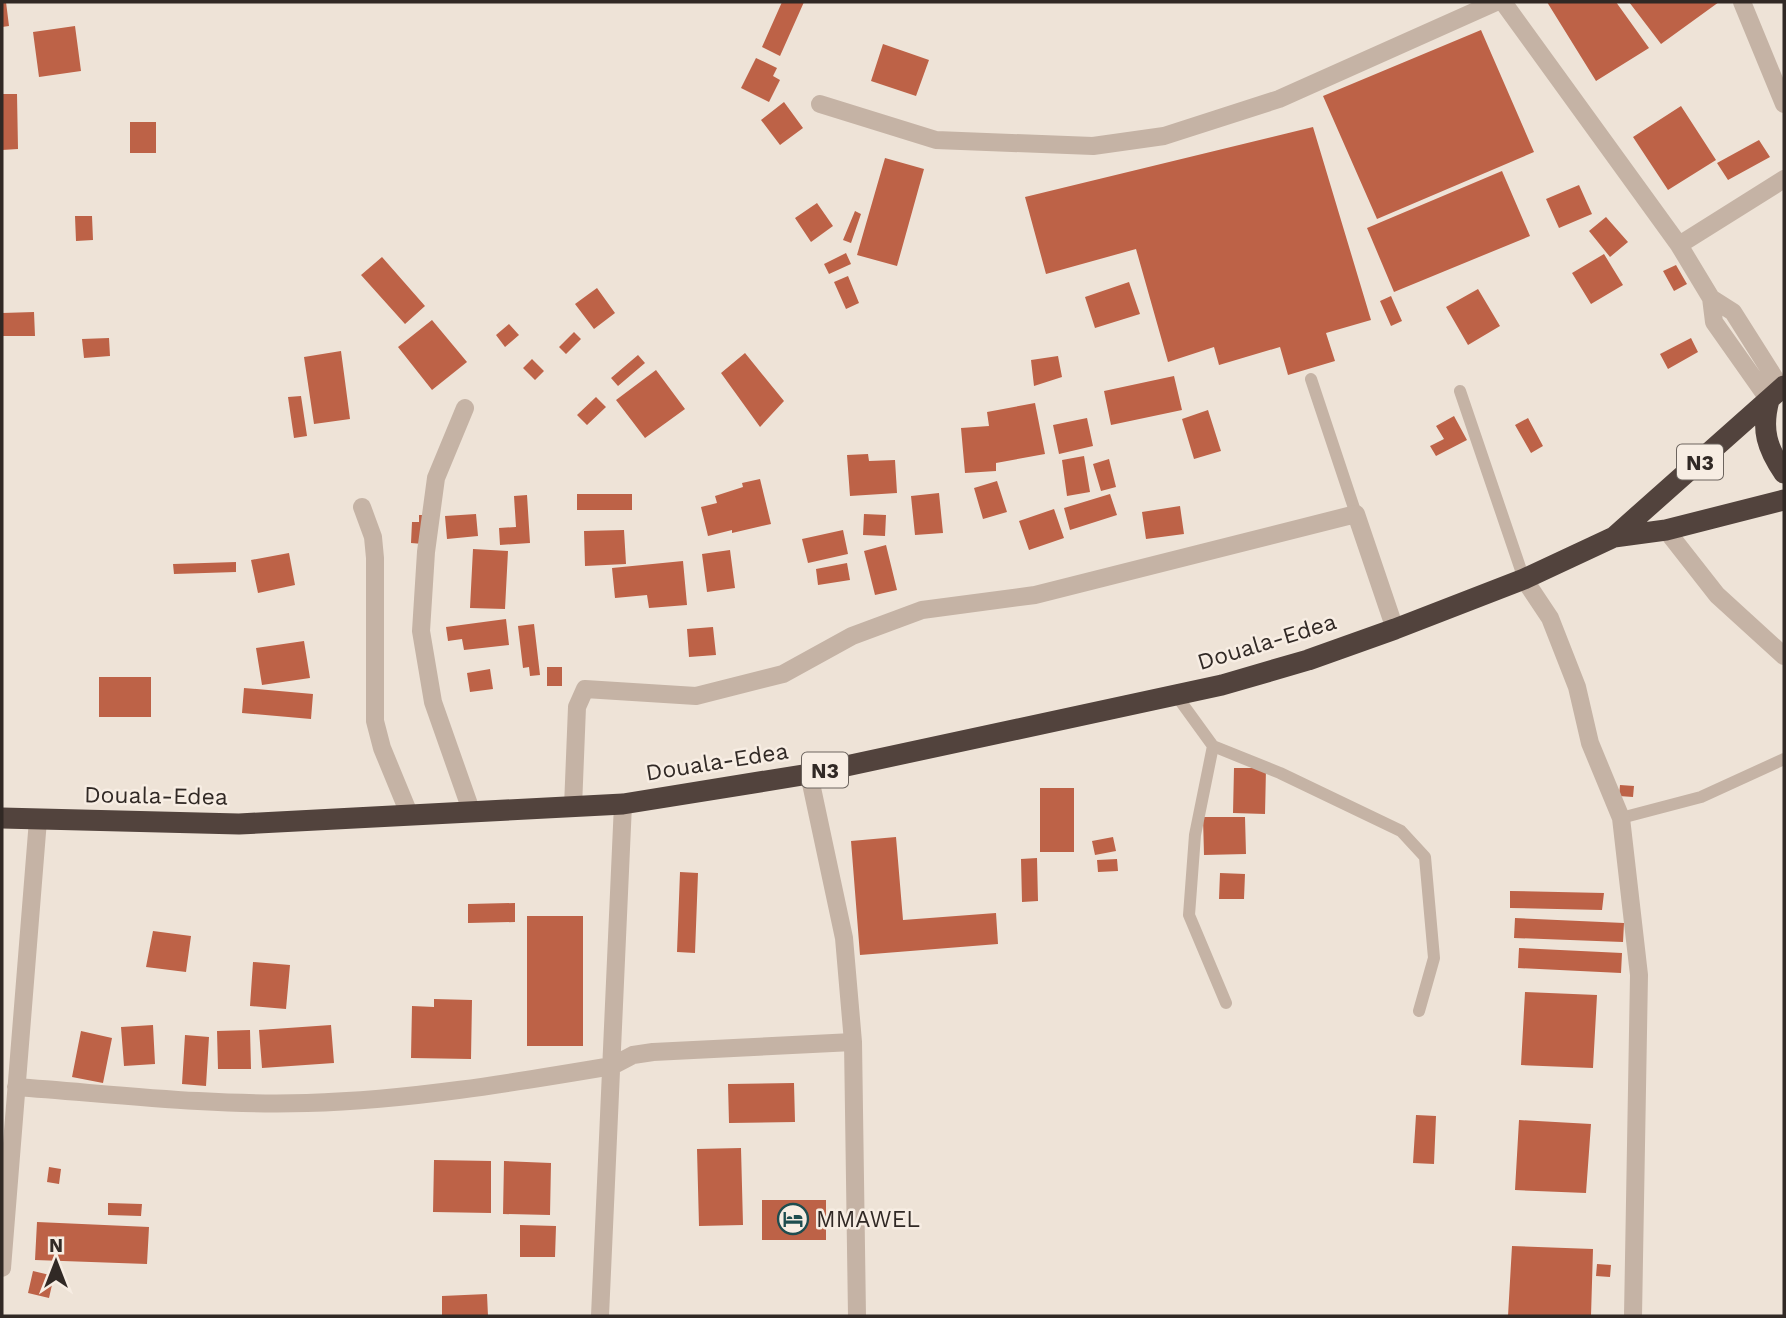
<svg xmlns="http://www.w3.org/2000/svg" width="1786" height="1318" viewBox="0 0 1786 1318" font-family="'Work Sans',sans-serif">
<style>
.building{fill:#bd6247}
.lines{fill:none;stroke-linecap:round;stroke-linejoin:round}
.lane{stroke:#c5b3a5;stroke-width:12}
.street{stroke:#c5b3a5;stroke-width:18}
.highway{stroke:#52433d;stroke-width:21}
.labels{text-anchor:middle;dominant-baseline:central;stroke-width:5;stroke-linejoin:round;paint-order:stroke}
.shield{fill:#f7ede3;stroke:#6c645e;stroke-width:2}
.shield-label{font-size:21px;font-weight:bold;fill:#312925}
.street-label{font-size:23px;fill:#312925;stroke:#f7ede3}
.poi-label{font-size:23px;fill:#312925;stroke:#f7ede3;text-anchor:start}
</style>
<rect width="100%" height="100%" fill="#eee3d7"/>
<path class="building" d="M2,2H6L9,26L2,27Z
M782,2H804L780,56L762,47Z
M1547,2H1616L1649,48L1596,81Z
M1629,2H1719L1661,44Z
M75,26L81,71L39,77L33,32Z
M1481,30L1534,152L1377,219L1323,96Z
M883,44L929,60L916,96L871,81Z
M756,58L777,68L773,76L780,80L769,102L741,88Z
M2,94H17L18,149L2,150Z
M784,102L803,128L780,145L761,120Z
M1681,106L1716,160L1668,190L1633,137Z
M130,122H156V153H130Z
M1313,127L1371,320L1326,333L1335,361L1288,375L1280,347L1219,365L1214,347L1168,362L1136,249L1046,274L1025,197Z
M1759,140L1770,157L1728,180L1717,163Z
M885,158L924,169L897,266L857,255Z
M1502,171L1530,236L1394,292L1367,228Z
M1579,185L1592,214L1559,228L1546,199Z
M817,203L833,226L811,242L795,218Z
M855,211L861,214L851,243L843,240Z
M75,216H92L93,240L76,241Z
M1606,217L1628,242L1610,257L1589,231Z
M846,253L851,264L829,274L824,264Z
M1604,254L1623,285L1591,304L1572,273Z
M382,257L425,306L405,324L361,275Z
M1676,265L1687,284L1674,291L1663,271Z
M848,276L859,303L846,309L834,282Z
M1129,282L1140,314L1095,328L1085,297Z
M597,288L615,313L594,329L575,304Z
M1478,289L1500,326L1468,345L1446,307Z
M1391,296L1402,321L1391,326L1380,301Z
M34,312L35,336H2V313Z
M432,320L467,362L432,390L398,347Z
M509,324L519,335L505,347L496,335Z
M574,332L581,339L566,354L559,347Z
M109,338L110,356L84,358L82,339Z
M1691,338L1698,352L1668,369L1660,354Z
M341,351L350,419L314,424L304,357Z
M745,353L784,401L760,427L721,373Z
M638,355L645,363L618,386L611,378Z
M1058,356L1062,377L1034,386L1031,360Z
M532,359L544,371L535,380L523,368Z
M656,370L685,409L645,438L616,400Z
M1174,376L1182,410L1111,425L1104,391Z
M301,396L307,436L294,438L288,397Z
M596,397L606,407L587,425L577,415Z
M1035,403L1045,454L996,463V471L965,473L961,428L989,426L987,412Z
M1208,410L1221,451L1194,459L1182,419Z
M1454,416L1467,440L1436,456L1430,446L1444,439L1436,426Z
M1087,418L1093,446L1059,454L1053,425Z
M1528,418L1543,446L1531,453L1515,425Z
M868,454L869,461L895,460L897,493L850,496L847,455Z
M1084,456L1090,492L1067,496L1062,460Z
M1109,459L1116,487L1101,491L1093,464Z
M760,479L771,524L732,533V530L708,536L701,507L717,503L715,496L743,487L742,483Z
M997,481L1007,512L983,519L974,488Z
M939,493L943,533L915,535L911,496Z
M577,494H632V510H577Z
M1110,494L1117,515L1070,530L1064,508Z
M527,495L530,543L500,545L499,528L516,527L514,496Z
M1180,506L1184,534L1146,539L1142,512Z
M1054,509L1064,538L1029,550L1019,521Z
M476,514L478,536L447,539L445,516Z
M864,514L886,515L885,536L863,535Z
M419,515H425L423,544L411,543L412,522H419Z
M624,530L626,564L585,566L584,531Z
M843,530L848,554L808,563L802,539Z
M886,545L897,590L875,595L864,551Z
M473,549L508,551L505,609L470,608Z
M730,550L735,588L707,592L702,554Z
M289,553L295,585L258,593L251,560Z
M683,561L687,605L649,608L647,595L615,598L612,568Z
M236,562V572L174,574L173,564Z
M847,563L850,580L818,585L816,569Z
M506,619L509,645L464,650L462,639L448,641L446,627Z
M534,624L540,675L530,676L529,667L523,668L518,626Z
M713,627L716,655L689,657L687,629Z
M304,641L310,678L262,685L256,648Z
M547,667H562V686H547Z
M490,669L493,689L470,692L467,673Z
M99,677H151V717H99Z
M244,688L313,694L311,719L242,713Z
M1234,768H1266L1265,814L1233,813Z
M1620,785L1634,786L1633,797L1619,796Z
M1040,788H1074V852H1040Z
M1203,817H1245L1246,854L1204,855Z
M896,837L903,920L996,913L998,944L860,955L851,841Z
M1113,837L1116,851L1095,855L1092,841Z
M1037,858L1038,901L1022,902L1021,859Z
M1117,859L1118,871L1098,872L1097,860Z
M680,872L698,873L695,953L677,952Z
M1220,873L1245,874L1244,899H1219Z
M1510,891L1604,893L1602,910L1510,908Z
M515,903V922L468,923V904Z
M527,916H583V1046H527Z
M1515,918L1624,923L1623,942L1514,938Z
M153,931L191,936L186,972L146,967Z
M1519,948L1622,953L1621,973L1518,968Z
M253,962L290,965L286,1009L250,1006Z
M1525,992L1597,995L1593,1068L1521,1065Z
M434,999L472,1000L471,1059L411,1058L412,1006L434,1007Z
M153,1025L155,1064L124,1066L121,1027Z
M331,1025L334,1063L262,1068L259,1030Z
M250,1030L251,1069H218L217,1031Z
M81,1031L112,1038L103,1083L72,1077Z
M185,1035L209,1037L206,1086L182,1084Z
M794,1083L795,1122L729,1123L728,1084Z
M1416,1115L1436,1116L1434,1164L1413,1163Z
M1519,1120L1591,1124L1586,1193L1515,1190Z
M741,1148L743,1225L699,1226L697,1149Z
M434,1160L491,1161V1213L433,1212Z
M504,1161L551,1163L550,1215L503,1214Z
M49,1167L61,1169L59,1184L47,1182Z
M762,1200H826V1240H762Z
M108,1203L142,1204L141,1216L108,1215Z
M37,1222L149,1227L147,1264L35,1260Z
M520,1225L556,1226L555,1257H520Z
M1512,1246L1593,1249L1591,1316H1508Z
M1597,1264L1611,1265L1610,1277L1596,1276Z
M33,1271L54,1276L49,1298L28,1293Z
M487,1294L488,1316H442V1296Z"/>
<g class="lines">
<path class="lane" d="M1311,379L1356,514
M1460,391L1524,579
M1176,695L1213,746L1280,773L1401,831L1425,857L1434,958L1419,1011
M1213,746L1195,835L1189,915L1226,1003
M1621,818L1701,797L1784,759"/>
<path class="street" d="M1503,2L1679,245L1711,298L1714,322L1769,400
M1742,2L1784,104
M820,104L936,140L1093,146L1164,136L1279,99L1496,2
M1679,245L1784,179
M1711,298L1733,312L1781,388
M465,408L436,478L426,552L421,631L433,702L472,813
M362,507L373,537L375,558V721L382,748L410,816
M1666,530L1717,595L1784,656
M1524,579L1550,618L1577,687L1590,743L1621,818L1639,975L1633,1316
M809,774L844,938L853,1042L857,1316
M573,807L577,707L585,689L696,696L783,674L852,636L922,610L1035,595L1356,514L1395,629
M16,1087C113,1094 211,1106 307,1103C410,1100 511,1083 612,1066L633,1055L653,1052L853,1042
M2,1268L38,820
M600,1316L623,804"/>
<path class="highway" d="M1769,400C1761,430 1767,448 1784,473
M1614,537L1666,530L1784,500
M2,818L239,824L623,804L809,774L1222,685L1308,660L1395,629L1524,579L1614,537L1784,386"/>
</g>
<defs>
<g id="hotel-ring" transform="scale(1.575)"><circle r="9.5" fill="#f7ede3" stroke="#1e4d4f" stroke-width="1.5"/><path d="M-6-4.5h1.5V1H6V5H4.5V3h-9V5H-6ZM-4 0a1.8 1.8 0 1 1 3.6 0ZM.5 0V-2.5h3Q6-2.5 6 0Z" fill="#1e4d4f"/></g>
</defs>
<g fill-rule="evenodd">
<use href="#hotel-ring" x="793" y="1219"/>
</g>
<g class="labels">
<g class="shield">
<rect x="1677" y="444.5" width="46" height="35" rx="5"/>
<rect x="802" y="752.5" width="46" height="35" rx="5"/>
</g>
<g class="shield-label">
<text x="1700" y="462">N3</text>
<text x="825" y="770">N3</text>
</g>
<g class="street-label">
<text transform="translate(1267 642) rotate(-17)">Douala-Edea</text>
<text transform="translate(717 762) rotate(-9)">Douala-Edea</text>
<text transform="translate(156 796) rotate(1)">Douala-Edea</text>
</g>
<g class="poi-label">
<text x="816" y="1219">MMAWEL</text>
</g>
</g>
<rect width="1786" height="1318" fill="none" stroke="#312925" stroke-width="7"/>
<g transform="translate(56 1262)" stroke="#f7ede3" stroke-width="5" paint-order="stroke">
<path d="M0-5L12 26L0 18L-12 26Z" fill="#312925"/>
<text y="-10" font-size="19" font-weight="bold" text-anchor="middle" fill="#312925">N</text>
</g>
</svg>
